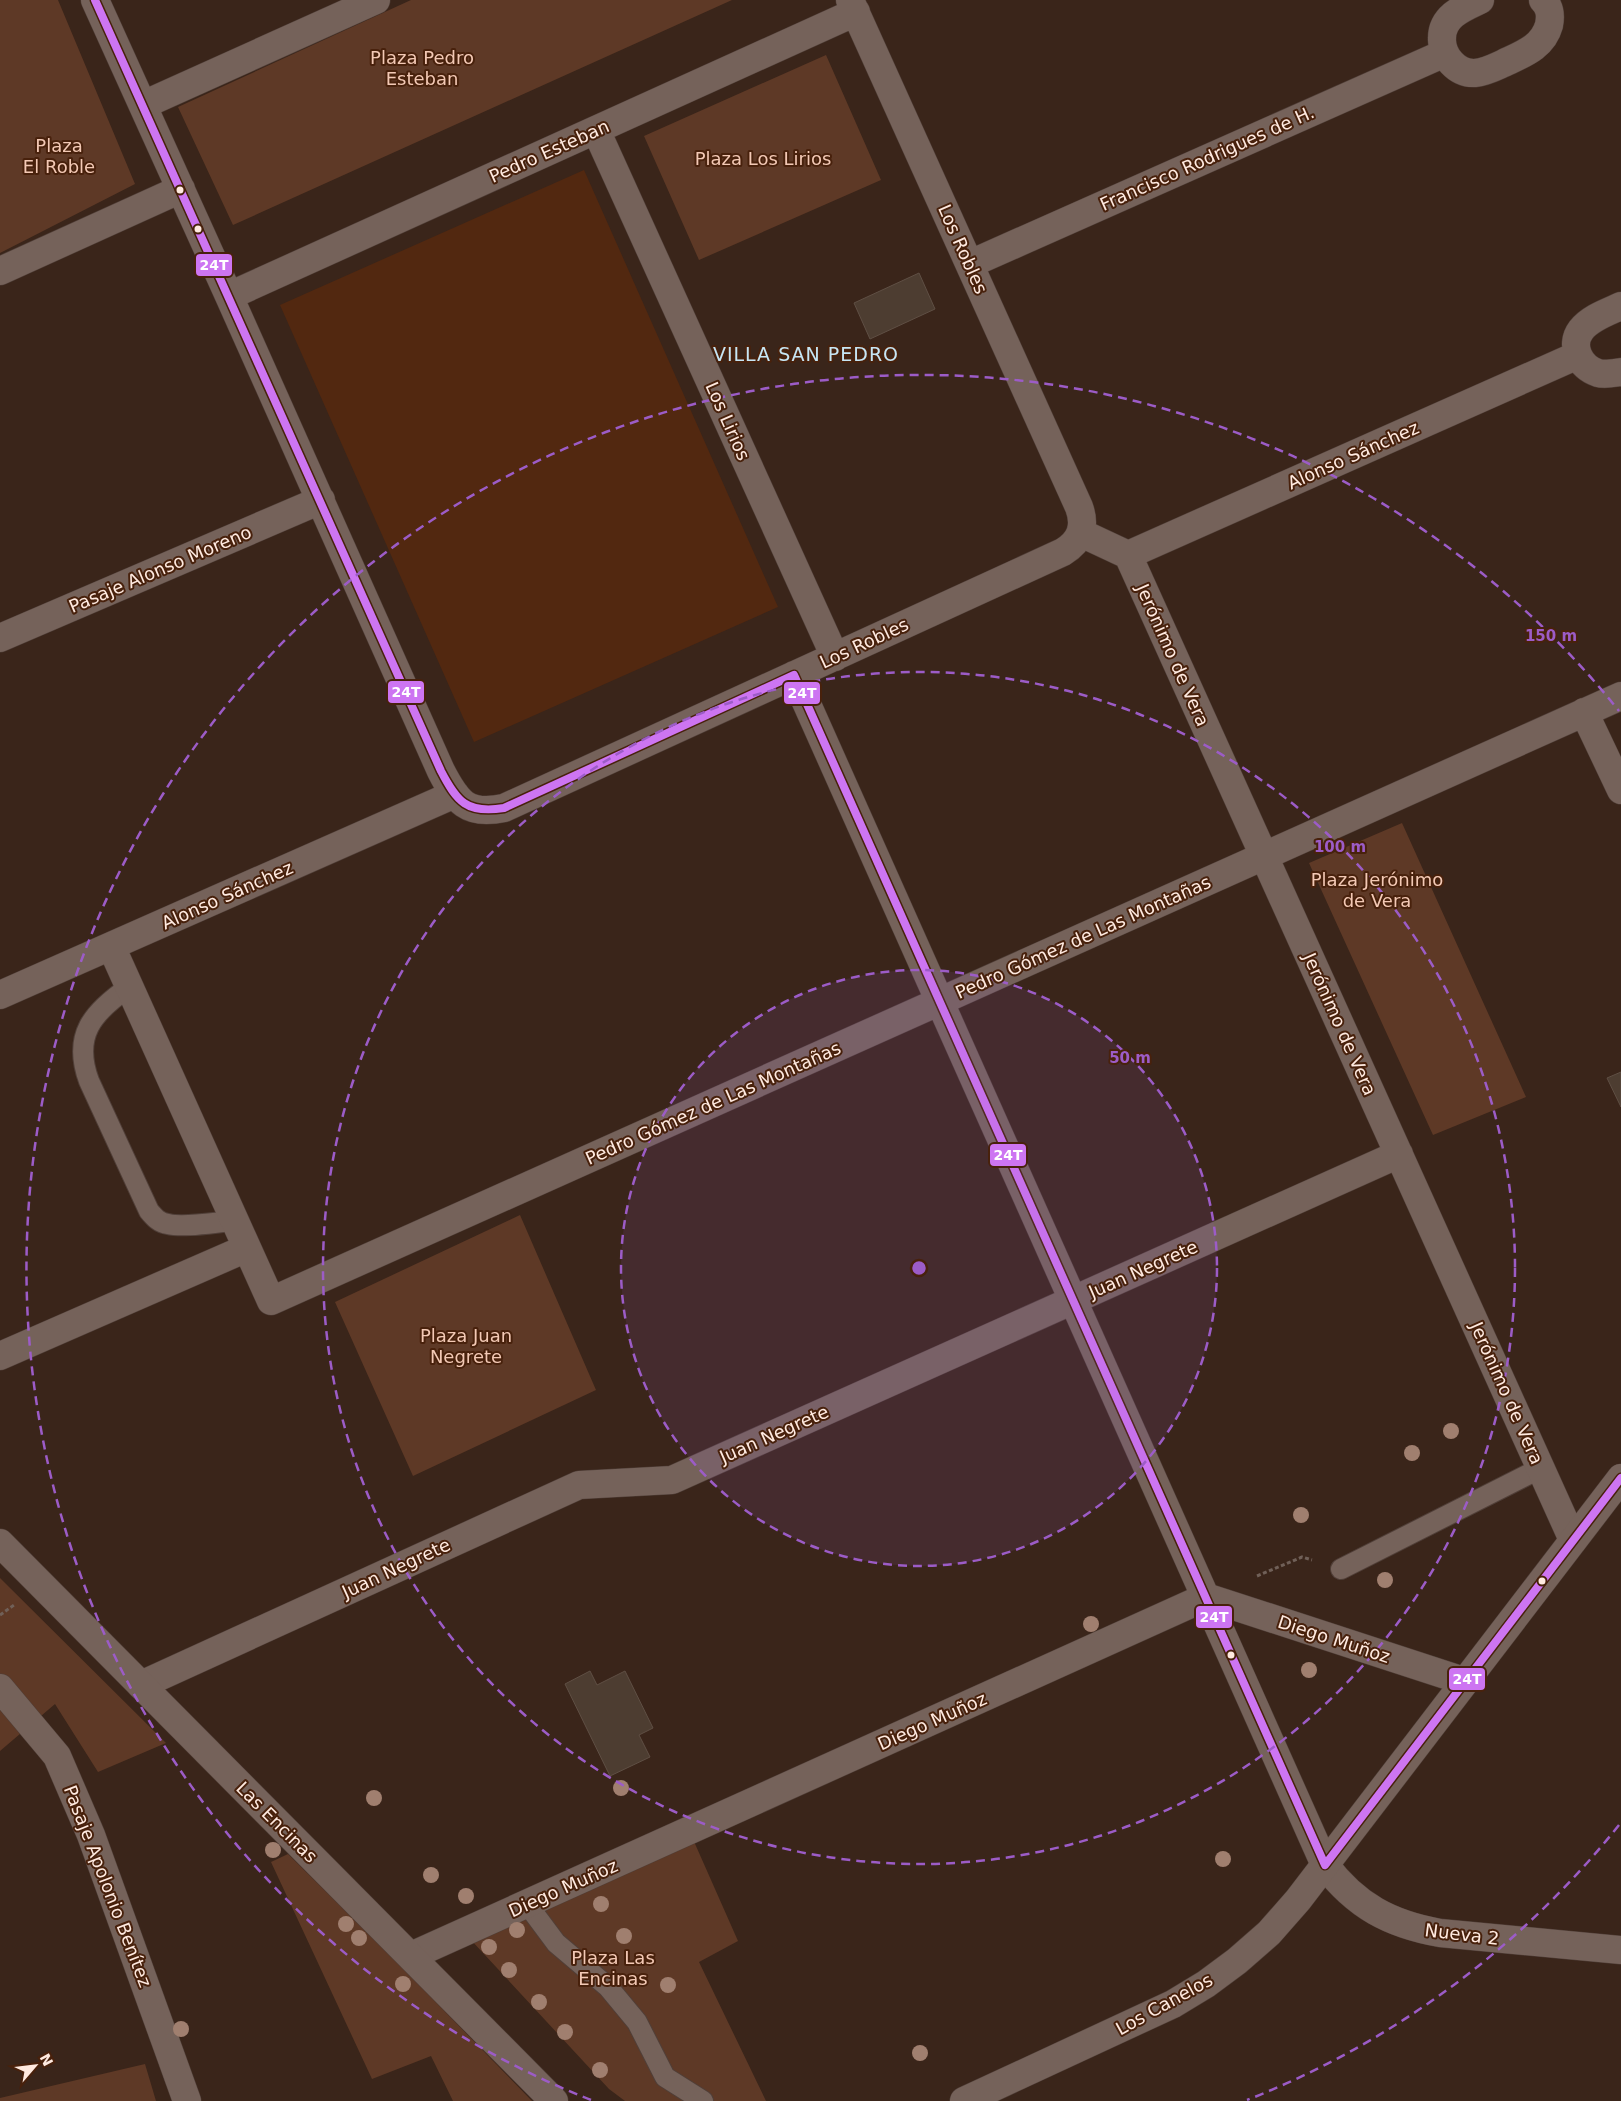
<svg xmlns="http://www.w3.org/2000/svg" width="1621" height="2101" viewBox="0 0 1621 2101" font-family="'DejaVu Sans',sans-serif">
<style>
.built{fill:#522810}
.green{fill:#5e3926}
.building{fill:#4d3d31;stroke:#5f4f44}
.lines{fill:none;stroke-linecap:round;stroke-linejoin:round}
.service-casing{stroke:#503f38;stroke-width:22}
.minor-casing{stroke:#503f38;stroke-width:29}
.tertiary-casing{stroke:#503f38;stroke-width:29}
.path{stroke:#706058;stroke-width:3;stroke-dasharray:4 2.5;stroke-linecap:butt}
.service{stroke:#75625a;stroke-width:20}
.minor{stroke:#75625a;stroke-width:28}
.tertiary{stroke:#75625a;stroke-width:28}
.bus-1-casing{stroke:#48210c;stroke-width:11}
.bus-1{stroke:#cd75f2;stroke-width:8}
.tree{fill:#a07f6f}
.ring{fill:none;stroke:#9c5cc7;stroke-width:2.5;stroke-dasharray:9 6}
.bus-dot{fill:#ffeae0;stroke:#48210c;stroke-width:2}
.labels{text-anchor:middle;dominant-baseline:central;stroke-width:4;stroke-linejoin:round;paint-order:stroke}
.park-label{font-size:18px;fill:#f3c9b5;stroke:#48210c}
.street-label{font-size:18px;fill:#ffeae0;stroke:#48210c}
.neighbourhood-label{font-size:19px;letter-spacing:1px;fill:#c6e6f5;stroke:#48210c}
.centre{fill:#9c5cc7;stroke:#48210c;stroke-width:2.5}
.ring-label{font-size:15px;text-anchor:middle;font-weight:bold;fill:#9c5cc7;stroke:#48210c;stroke-width:4;stroke-linejoin:round;paint-order:stroke}
.line-badge{stroke:#48210c;stroke-width:2}
.badge-label{font-size:14px;text-anchor:middle;font-weight:bold;fill:#fff}
</style>
<rect width="100%" height="100%" fill="#3a251a"/>
<path class="built" d="M584,170L778,607L474,742L280,305Z"/>
<path class="green" d="M0,0H58L135,184L0,253Z
M411,0H732L233,225L178,107Z
M826,55L881,180L699,260L644,136Z
M1402,823L1526,1097L1433,1135L1309,863Z
M520,1215L596,1390L413,1476L335,1302Z
M0,1578L166,1743L98,1772L55,1704L0,1751Z
M692,1837L738,1941L699,1962L766,2101H625L609,2089L471,1940Z
M288,1854L393,1958L532,2101H453L431,2056L372,2079L271,1862Z
M145,2064L156,2101H0V2098Z"/>
<path class="building" d="M919,273L935,309L870,339L854,303Z
M1621,1072V1107L1607,1078Z
M590,1671L597,1685L625,1671L653,1728L639,1735L650,1757L610,1776L565,1684Z"/>
<g class="lines">
<g class="service-casing">
<path id="service" d="M129,987C93,1012 72,1035 89,1081L149,1211C154,1217 159,1223 168,1224C184,1228 217,1222 234,1221
M1341,1569L1541,1468
M527,1904L556,1943L608,1987L637,2022L665,2077L703,2101"/>
</g>
<g class="minor-casing">
<path id="minor" d="M95,0L229,296L441,771C457,802 467,816 504,808L1063,552C1081,541 1086,526 1079,507L850,0
M1480,0C1463,8 1442,16 1442,38C1441,56 1457,74 1475,73C1486,72 1495,67 1504,63C1523,54 1543,47 1549,25C1551,15 1550,7 1543,0
M143,105L376,0
M596,130L835,657
M970,264L1445,53
M0,271L181,189
M229,296L856,12
M1621,306C1608,312 1590,318 1581,330C1569,346 1580,367 1598,373C1605,375 1614,373 1621,372
M1081,533L1128,555L1573,1540
M1128,555L1578,355
M0,638L321,500
M794,675L1325,1865C1356,1906 1390,1924 1440,1933L1621,1950
M1584,712L1621,790
M111,946L271,1301L1621,696
M0,995L455,794
M0,1356L247,1248
M141,1685L579,1485L672,1480L1399,1154
M0,1688L57,1756L91,1835L187,2101
M411,1956L1206,1597L1464,1681"/>
</g>
<g class="tertiary-casing">
<path id="tertiary" d="M0,1543L554,2101
M964,2101L1173,2004L1206,1984L1237,1961L1269,1933L1298,1900L1621,1478"/>
</g>
<path class="path" d="M1257,1576L1302,1557L1312,1560
M0,1615L14,1605"/>
<use href="#service" class="service"/>
<use href="#minor" class="minor"/>
<use href="#tertiary" class="tertiary"/>
<g class="bus-1-casing">
<path id="bus-1" d="M95,0L441,771C457,802 467,814 504,808L794,675L1325,1865L1621,1478"/>
</g>
<use href="#bus-1" class="bus-1"/>
</g>
<g class="tree">
<circle cx="1451" cy="1431" r="8"/>
<circle cx="1412" cy="1453" r="8"/>
<circle cx="1301" cy="1515" r="8"/>
<circle cx="1385" cy="1580" r="8"/>
<circle cx="1091" cy="1624" r="8"/>
<circle cx="1309" cy="1670" r="8"/>
<circle cx="621" cy="1788" r="8"/>
<circle cx="374" cy="1798" r="8"/>
<circle cx="273" cy="1850" r="8"/>
<circle cx="1223" cy="1859" r="8"/>
<circle cx="431" cy="1875" r="8"/>
<circle cx="466" cy="1896" r="8"/>
<circle cx="601" cy="1904" r="8"/>
<circle cx="346" cy="1924" r="8"/>
<circle cx="517" cy="1930" r="8"/>
<circle cx="624" cy="1936" r="8"/>
<circle cx="359" cy="1938" r="8"/>
<circle cx="489" cy="1947" r="8"/>
<circle cx="509" cy="1970" r="8"/>
<circle cx="403" cy="1984" r="8"/>
<circle cx="668" cy="1985" r="8"/>
<circle cx="539" cy="2002" r="8"/>
<circle cx="181" cy="2029" r="8"/>
<circle cx="565" cy="2032" r="8"/>
<circle cx="920" cy="2053" r="8"/>
<circle cx="600" cy="2070" r="8"/>
</g>
<circle cx="919" cy="1268" r="298" fill="#9c5cc7" fill-opacity=".12"/>
<g class="ring">
<circle cx="919" cy="1268" r="298"/>
<circle cx="919" cy="1268" r="596"/>
<path d="M1619 1825A894 894 0 0 1 1247 2100M591 2100A894 894 0 1 1 1619 711"/>
</g>
<g class="bus-dot">
<circle cx="180" cy="190" r="4.5"/>
<circle cx="198" cy="229" r="4.5"/>
<circle cx="1542" cy="1581" r="4.5"/>
<circle cx="1231" cy="1655" r="4.5"/>
</g>
<g class="labels">
<g class="park-label">
<text x="422" y="57">Plaza Pedro<tspan x="422" dy="21">Esteban</tspan></text>
<text x="59" y="145">Plaza<tspan x="59" dy="21">El Roble</tspan></text>
<text x="763" y="158">Plaza Los Lirios</text>
<text x="1377" y="879">Plaza Jerónimo<tspan x="1377" dy="21">de Vera</tspan></text>
<text x="466" y="1335">Plaza Juan<tspan x="466" dy="21">Negrete</tspan></text>
<text x="613" y="1957">Plaza Las<tspan x="613" dy="21">Encinas</tspan></text>
</g>
<g class="street-label">
<text transform="translate(549 151) rotate(-24)">Pedro Esteban</text>
<text transform="translate(1207 158) rotate(-24)">Francisco Rodrigues de H.</text>
<text transform="translate(963 249) rotate(66)">Los Robles</text>
<text transform="translate(728 421) rotate(66)">Los Lirios</text>
<text transform="translate(1353 455) rotate(-24)">Alonso Sánchez</text>
<text transform="translate(160 569) rotate(-23)">Pasaje Alonso Moreno</text>
<text transform="translate(864 643) rotate(-25)">Los Robles</text>
<text transform="translate(1173 655) rotate(66)">Jerónimo de Vera</text>
<text transform="translate(227 895) rotate(-24)">Alonso Sánchez</text>
<text transform="translate(1083 937) rotate(-24)">Pedro Gómez de Las Montañas</text>
<text transform="translate(1340 1024) rotate(66)">Jerónimo de Vera</text>
<text transform="translate(713 1103) rotate(-24)">Pedro Gómez de Las Montañas</text>
<text transform="translate(1143 1269) rotate(-24)">Juan Negrete</text>
<text transform="translate(1507 1393) rotate(66)">Jerónimo de Vera</text>
<text transform="translate(774 1434) rotate(-24)">Juan Negrete</text>
<text transform="translate(396 1568) rotate(-25)">Juan Negrete</text>
<text transform="translate(1334 1639) rotate(18)">Diego Muñoz</text>
<text transform="translate(932 1721) rotate(-24)">Diego Muñoz</text>
<text transform="translate(277 1822) rotate(45)">Las Encinas</text>
<text transform="translate(108 1886) rotate(69)">Pasaje Apolonio Benítez</text>
<text transform="translate(563 1888) rotate(-24)">Diego Muñoz</text>
<text transform="translate(1462 1934) rotate(7)">Nueva 2</text>
<text transform="translate(1164 2004) rotate(-29)">Los Canelos</text>
</g>
<g class="neighbourhood-label">
<text x="806" y="354">VILLA SAN PEDRO</text>
</g>
</g>
<circle cx="919" cy="1268" r="8" class="centre"/>
<g class="ring-label">
<text x="1551" y="641">150 m</text>
<text x="1340" y="852">100 m</text>
<text x="1130" y="1063">50 m</text>
</g>
<g class="line-badge">
<rect x="195" y="253" width="38" height="24" rx="5" fill="#cd75f2"/>
<rect x="387" y="680" width="38" height="24" rx="5" fill="#cd75f2"/>
<rect x="783" y="681" width="38" height="24" rx="5" fill="#cd75f2"/>
<rect x="989" y="1143" width="38" height="24" rx="5" fill="#cd75f2"/>
<rect x="1195" y="1605" width="38" height="24" rx="5" fill="#cd75f2"/>
<rect x="1448" y="1667" width="38" height="24" rx="5" fill="#cd75f2"/>
</g>
<g class="badge-label">
<text x="214" y="270">24T</text>
<text x="406" y="697">24T</text>
<text x="802" y="698">24T</text>
<text x="1008" y="1160">24T</text>
<text x="1214" y="1622">24T</text>
<text x="1467" y="1684">24T</text>
</g>
<g transform="translate(35 2066) rotate(62)" stroke="#48210c" stroke-width="4" paint-order="stroke">
<path d="M0-4L9 19L0 12L-9 19Z" fill="#ffeae0"/>
<text y="-8" font-size="14" font-weight="bold" text-anchor="middle" fill="#ffeae0">N</text>
</g>
</svg>
